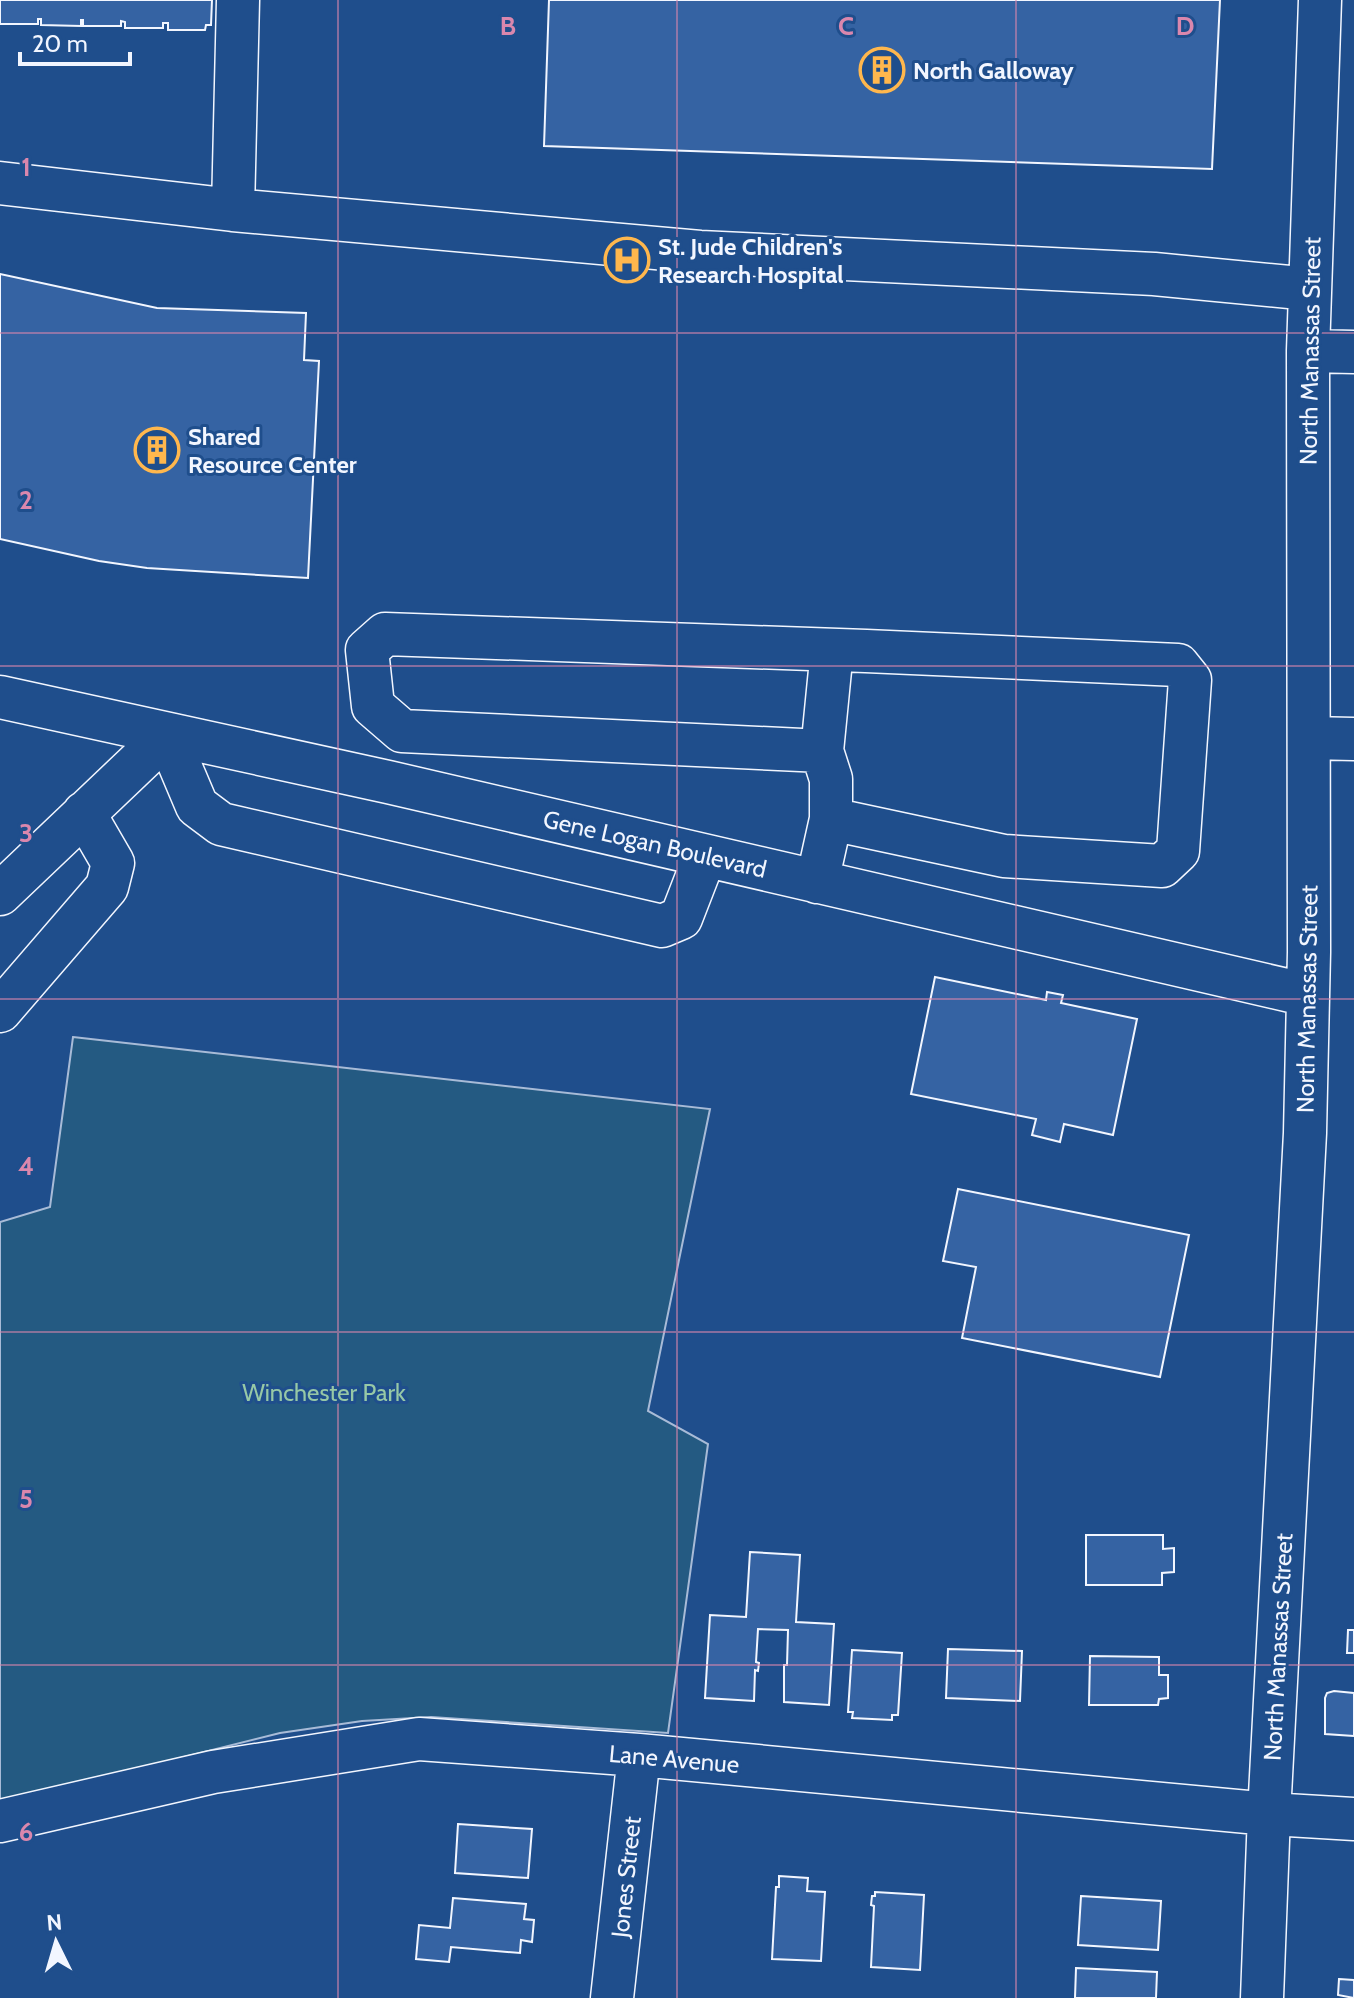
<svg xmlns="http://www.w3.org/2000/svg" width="1354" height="1998" viewBox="0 0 1354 1998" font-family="Cabin,sans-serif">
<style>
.green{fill:#245a82;stroke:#a8bbd7;stroke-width:2}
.building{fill:#3563a3;stroke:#f2f6ff;stroke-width:2}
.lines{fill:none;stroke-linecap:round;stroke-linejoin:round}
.minor-casing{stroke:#f2f6ff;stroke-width:45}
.minor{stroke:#1f4e8c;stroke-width:42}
.grid{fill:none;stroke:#da87ad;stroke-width:2;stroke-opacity:0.55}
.labels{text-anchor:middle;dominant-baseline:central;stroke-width:6;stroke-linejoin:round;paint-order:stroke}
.poi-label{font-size:24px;font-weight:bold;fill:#f2f6ff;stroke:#1f4e8c;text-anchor:start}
.street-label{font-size:24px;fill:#f2f6ff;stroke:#1f4e8c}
.park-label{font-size:24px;fill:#97c8a6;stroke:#1f4e8c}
.grid-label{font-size:26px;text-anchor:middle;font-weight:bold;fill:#da87ad;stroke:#1f4e8c;stroke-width:6;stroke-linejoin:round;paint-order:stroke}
</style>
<rect width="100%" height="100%" fill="#1f4e8c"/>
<path class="green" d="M73,1037L710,1109L648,1411L708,1444L668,1733L431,1717L362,1721L280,1733L0,1803V1222L50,1207Z"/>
<path class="building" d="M0,0H212L211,25H206L205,30H168V23H163V28H125V22L121,21V26H83V20H81V26L41,25V19H38V24H0Z
M549,0H1220L1212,169L544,146Z
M0,274L157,308L306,313L304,360L319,361L308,578L147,568L99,561L0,539Z
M935,977L1046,1000L1047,992L1063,995L1061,1003L1137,1019L1113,1135L1064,1124L1060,1142L1032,1135L1036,1119L911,1094Z
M958,1189L1189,1235L1160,1377L962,1338L976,1267L943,1261Z
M1086,1535H1163V1549L1174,1548V1572L1162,1573V1585H1086Z
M750,1552L800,1555L796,1622L834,1624L829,1705L784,1702V1665H787L788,1630L758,1629L756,1662L759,1663L758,1671L755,1670L754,1701L705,1698L710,1615L746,1617Z
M1348,1630H1354V1653H1347Z
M948,1649L1022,1651L1020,1701L946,1698Z
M852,1650L902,1653L898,1715H892V1720L852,1718L853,1712H848Z
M1090,1656L1159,1657V1675H1168V1698L1159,1699L1158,1705H1089Z
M1334,1691L1354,1693V1736L1325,1734V1698L1327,1693Z
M458,1824L532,1829L528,1878L455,1873Z
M779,1876L808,1878L807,1891L825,1892L821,1961L772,1959L776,1887H779Z
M875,1892L924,1895L920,1970L871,1967L874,1906L871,1905L872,1896H875Z
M1081,1896L1161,1901L1158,1950L1078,1945Z
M453,1898L526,1904L524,1919L534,1920L532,1942L521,1940L520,1953L451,1947L449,1962L416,1959L419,1925L450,1928Z
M1076,1968L1157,1972L1156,1998H1075Z
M1339,1979L1354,1980V1998L1338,1995Z"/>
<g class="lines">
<g class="minor-casing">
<path id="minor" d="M0,183L233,210L238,0
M233,210L700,252L1154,274L1310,289
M1308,351L1354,352
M0,697L388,782L1308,995
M1309,738L1354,739
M822,751L832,650
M817,882L831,819L1004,856L1162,866L1178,851L1190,680L1178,665L866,651L385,634L367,650L373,706L402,731L822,751L831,779V819
M0,894L167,735L197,806L221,824L662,926L681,918L705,856
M0,1011L107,887L113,863L84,813
M0,1821L213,1772L419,1739L639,1755L1269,1814L1354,1819
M612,1998L639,1755
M1262,1998L1269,1814L1305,1133L1309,952L1308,351L1320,0"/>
</g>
<use href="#minor" class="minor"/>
</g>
<path class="grid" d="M338,0V1998M677,0V1998M1016,0V1998M0,333H1354M0,666H1354M0,999H1354M0,1332H1354M0,1665H1354"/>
<defs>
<g id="building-ring" transform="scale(2.3)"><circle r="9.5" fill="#1f4e8c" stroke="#ffb74d" stroke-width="1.5"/><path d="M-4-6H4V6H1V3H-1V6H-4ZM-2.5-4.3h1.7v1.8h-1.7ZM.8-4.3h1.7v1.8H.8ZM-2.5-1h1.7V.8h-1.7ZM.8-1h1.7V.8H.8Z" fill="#ffb74d"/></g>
<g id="hospital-ring" transform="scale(2.3)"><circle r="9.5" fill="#1f4e8c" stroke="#ffb74d" stroke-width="1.5"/><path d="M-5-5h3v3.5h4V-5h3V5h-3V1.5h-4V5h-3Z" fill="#ffb74d"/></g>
</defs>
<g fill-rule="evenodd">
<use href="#building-ring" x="882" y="70"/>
<use href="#hospital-ring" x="627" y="260"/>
<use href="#building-ring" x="157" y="450"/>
</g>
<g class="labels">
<g class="poi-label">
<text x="913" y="70">North Galloway</text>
<text x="658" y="246">St. Jude Children's<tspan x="658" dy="28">Research Hospital</tspan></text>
<text x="188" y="436">Shared<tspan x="188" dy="28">Resource Center</tspan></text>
</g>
<g class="street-label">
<text transform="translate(1310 351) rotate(-89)">North Manassas Street</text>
<text transform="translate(655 844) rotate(13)">Gene Logan Boulevard</text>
<text transform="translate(1307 999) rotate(-89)">North Manassas Street</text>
<text transform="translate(1278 1647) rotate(-87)">North Manassas Street</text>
<text transform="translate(674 1759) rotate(5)">Lane Avenue</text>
<text transform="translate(626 1877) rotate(-84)">Jones Street</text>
</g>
<g class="park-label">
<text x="324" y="1392">Winchester Park</text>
</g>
</g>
<g class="grid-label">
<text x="508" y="35">B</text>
<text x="846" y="35">C</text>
<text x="1185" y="35">D</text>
<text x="26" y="176">1</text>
<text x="26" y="509">2</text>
<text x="26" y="842">3</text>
<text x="26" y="1175">4</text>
<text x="26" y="1508">5</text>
<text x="26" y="1841">6</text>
</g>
<g transform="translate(56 1942) rotate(355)" stroke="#1f4e8c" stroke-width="6" paint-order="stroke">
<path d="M0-6L14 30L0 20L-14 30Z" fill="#f2f6ff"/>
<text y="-12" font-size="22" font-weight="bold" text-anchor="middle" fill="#f2f6ff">N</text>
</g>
<path d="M20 52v12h110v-12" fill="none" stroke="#f2f6ff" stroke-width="4"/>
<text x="32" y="52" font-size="24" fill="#f2f6ff" stroke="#1f4e8c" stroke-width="6" paint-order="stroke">20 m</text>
</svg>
